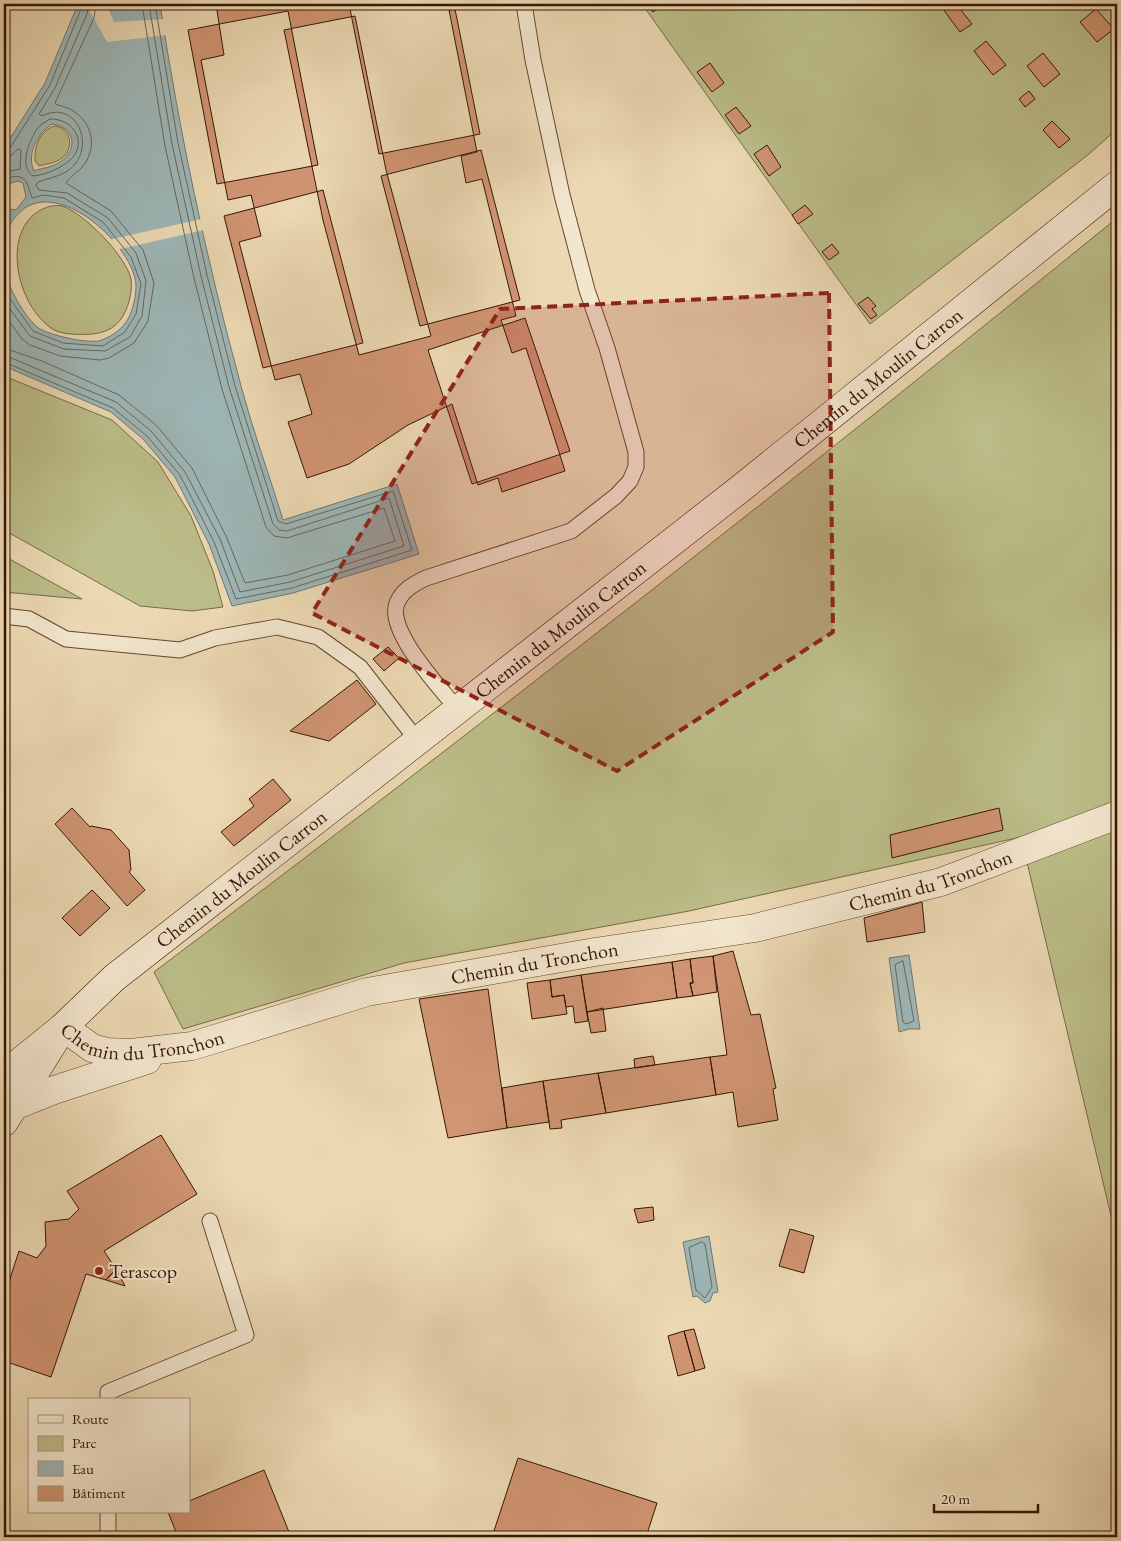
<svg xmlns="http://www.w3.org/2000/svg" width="1121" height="1541" viewBox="0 0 1121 1541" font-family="'EB Garamond',serif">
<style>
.green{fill:#bcbe89;stroke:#796a46}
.water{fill:#9db7b7;stroke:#74776f;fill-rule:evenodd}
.pier{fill:#ecd9b3}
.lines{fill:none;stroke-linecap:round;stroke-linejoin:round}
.shore{stroke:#6a665d;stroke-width:1}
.building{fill:#d19573;stroke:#361603;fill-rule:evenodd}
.lane-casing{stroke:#64472f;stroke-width:17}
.street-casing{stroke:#64472f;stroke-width:29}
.secondary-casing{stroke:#361603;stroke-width:29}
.lane{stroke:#f3e6ce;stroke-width:15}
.street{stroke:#f3e6ce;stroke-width:28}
.secondary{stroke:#f3e6ce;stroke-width:28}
.marked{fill:#8f2418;fill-opacity:0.2;stroke:#8f2418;stroke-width:4;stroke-dasharray:10 6;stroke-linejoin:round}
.poi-dot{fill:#8f2418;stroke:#f3e6ce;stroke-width:2}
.labels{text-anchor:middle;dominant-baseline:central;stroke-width:4;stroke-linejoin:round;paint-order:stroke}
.street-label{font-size:20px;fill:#361603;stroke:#f3e6ce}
.poi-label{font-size:20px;fill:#361603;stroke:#f3e6ce;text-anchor:start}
</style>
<rect width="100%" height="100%" fill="#ecd9b3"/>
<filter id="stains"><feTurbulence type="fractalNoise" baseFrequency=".004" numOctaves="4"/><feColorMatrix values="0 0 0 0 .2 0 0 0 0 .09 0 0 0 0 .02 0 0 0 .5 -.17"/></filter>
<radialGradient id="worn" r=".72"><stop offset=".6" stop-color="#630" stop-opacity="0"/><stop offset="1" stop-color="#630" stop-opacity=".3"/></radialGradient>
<path class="green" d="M642,4H1117V129L1089,154L870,324Z
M54,126C71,127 75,148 62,158C56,163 46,164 39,166L35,161C34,146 40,131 54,126Z
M51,206C54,206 59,205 62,206C84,213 126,256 131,279C133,292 128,309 121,319C114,329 103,333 92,334C81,335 60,335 51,328C12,300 0,219 51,206Z
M1117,218V1241L1021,837L689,911L404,963L183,1029L154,972C480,727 801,476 1117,218Z
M4,376L112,420L158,462L191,516L213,571L223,607L192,611L140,606L4,530Z
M4,556L82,599L4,592Z"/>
<path class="water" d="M78,4H160C179,131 206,258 240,382C252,428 269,474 283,520L397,484L419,554L293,593L232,606L209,544L175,477L143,439L111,412L4,366V272C10,289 23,315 37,327C47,335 91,345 102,340C114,335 122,329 128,319C133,310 136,296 136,286C135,247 59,177 21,211C15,217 9,224 7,233C4,244 5,258 4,270V208L16,210L26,197L23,183L18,181L4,185V148L45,83ZM52,124C76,127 78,150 60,162C53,167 42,168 34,171C26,154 38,133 52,124Z
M909,955L920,1029H909L899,1032L889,958Z
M709,1236L718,1292L713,1293L710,1301L705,1303L697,1296L693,1297L683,1242Z"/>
<path class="pier" d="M86,4H106L114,22L165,19L167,35L107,42Z
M202,219L204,230L116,250L108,240Z"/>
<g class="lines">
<path class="shore" d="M50,119C71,118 86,138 74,156C65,167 46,175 33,176C18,166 30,140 37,129C40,124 46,122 50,119Z
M4,151L10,148L50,85L83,4
M4,157L12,155L18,149L21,150L20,169L4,172
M4,179C26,172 26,180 32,198L44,195L64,198L103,222L131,257L141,284L136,314L125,332L103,346L63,343L33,331L8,296L4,286
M4,301L30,336L64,349L105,351L130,337L142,316L146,281L136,253L108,218L67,193L39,190L36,185L38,182C46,179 56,177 64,173C99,155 80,97 42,116L39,114L55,88L87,14L89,4
M4,314L22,339L30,345L60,356L100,360L109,358L134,343L148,321L154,283L143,250L111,211L66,183C71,175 82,170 87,160C100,135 83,109 57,105L55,103L94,18L96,4
M4,348L42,361L119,395L156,425L192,468L226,536L245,583L288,575L395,541L384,508L287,538L274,536L266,527L222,389L194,278L165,146L142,4
M4,355L116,402L151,431L185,472L220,539L240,592L290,582L404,546L389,498L287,531L279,530L273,524L229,387L201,276L172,144L149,4
M4,362L113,408L147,436L180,475L214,542L236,599L292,588L412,550L393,491L286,524L278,521L235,386L207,275L178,143L155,4
M903,961L914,1021L906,1024L903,1022L895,965Z
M702,1242L705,1244L712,1287L705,1298L696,1290L689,1248Z"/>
</g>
<path class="building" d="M216,4H460L461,8L449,10L477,152L461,156L466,183L482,179L516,316L501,320L512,353L526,348L565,471L502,492L498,478L478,485L452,404L408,425L349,464L307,478L288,422L312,414L300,374L275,380L239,242L261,236L251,195L228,200L201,60L224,55ZM355,16L386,170L431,336L359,355L323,220L284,30Z
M349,4H454L480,134L379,154Z
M647,4H664L653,12Z
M949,4H956L972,24L960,32L943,9Z
M1096,9L1114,29L1097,42L1080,22Z
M288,11L318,165L217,184L188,30Z
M986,41L1006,65L993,75L974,51Z
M1043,53L1060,74L1044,87L1027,66Z
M710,63L724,83L712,92L697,72Z
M1029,91L1035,99L1025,107L1019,99Z
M736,107L751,126L739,134L725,115Z
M1052,121L1070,139L1059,148L1043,130Z
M767,145L781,167L769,176L754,154Z
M481,150L520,300L420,326L381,176Z
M323,190L363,343L263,368L224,216Z
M805,205L813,214L798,224L792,215Z
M832,244L839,253L829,260L822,252Z
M868,297L876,306L872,309L877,315L871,319L858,304Z
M525,318L570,451L472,484L428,350Z
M388,647L399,658L384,671L373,659Z
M357,680L376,704L329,741L290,731Z
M273,779L291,800L234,846L221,832L254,806L249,799Z
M72,808L90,827L91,826L111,830L129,850L131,870L129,872L145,890L127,906L55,824Z
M999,808L1003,830L892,858L890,835Z
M92,890L110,908L80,936L62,918Z
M922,902L925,932L867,942L864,918Z
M733,951L751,1015L760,1014L776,1088L773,1089L778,1120L738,1127L733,1092L716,1095L710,1057L727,1055L713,956Z
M713,956L717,992L693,996L690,983H693L690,959Z
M690,959L693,983H690L693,996L677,998L672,962Z
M672,962L677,998L587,1012L581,975Z
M581,975L588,1021L575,1023L573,1006L566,1007L564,995L552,997L550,980Z
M550,980L552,997L564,995L567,1014L532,1019L527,983Z
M488,989L507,1128L448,1138L419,999Z
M603,1008L606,1031L591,1033L587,1012Z
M653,1056L655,1065L635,1068L634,1059Z
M710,1057L716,1095L606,1113L598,1073Z
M598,1073L606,1113L561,1120L562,1128L550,1129L543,1081Z
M543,1081L549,1122L507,1128L502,1088Z
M161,1135L197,1194L104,1251L116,1269L106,1280L86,1274L51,1377L4,1361V1297L19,1251L37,1258L46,1246L45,1222L69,1219L79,1209L67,1191Z
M653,1207L654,1220L638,1223L634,1209Z
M790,1229L814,1236L804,1273L779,1266Z
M116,1269L125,1286L106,1280Z
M694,1329L705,1368L695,1371L684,1331Z
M684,1331L695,1371L678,1376L668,1336Z
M518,1458L657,1503L646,1537H492Z
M264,1470L291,1537H178L168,1512H189V1501Z"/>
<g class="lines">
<g class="lane-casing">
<path id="lane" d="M4,616L29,619L66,639L180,650L215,638L277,627L318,637L360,667L417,740
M457,709C440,687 386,631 397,603C403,589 414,584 426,578L571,531L616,496L630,481L636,467V452L607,348L587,290L562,195L533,60L524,4
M108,1400V1392L246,1335L210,1221
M108,1512V1537"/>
</g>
<g class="street-casing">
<g id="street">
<path id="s1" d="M4,1075L63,1027L92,1048L107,1052L131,1053L192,1046L367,992L595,952L755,928L941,882L1117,815"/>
<path d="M14,1106L54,1090L147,1060"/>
</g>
</g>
<g class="secondary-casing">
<g id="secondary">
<path id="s2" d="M4,1122L63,1027L114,978L740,489L1117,185"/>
</g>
</g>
<use href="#lane" class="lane"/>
<use href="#street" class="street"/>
<use href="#secondary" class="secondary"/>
</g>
<path class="marked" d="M829,293L833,632L617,771L312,613L500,309Z"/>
<circle class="poi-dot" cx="99" cy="1271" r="5"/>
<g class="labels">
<g class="street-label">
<text stroke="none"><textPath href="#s2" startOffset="1154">Chemin du Moulin Carron</textPath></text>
<text stroke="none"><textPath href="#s2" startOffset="749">Chemin du Moulin Carron</textPath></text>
<text stroke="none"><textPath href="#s2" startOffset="344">Chemin du Moulin Carron</textPath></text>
<text stroke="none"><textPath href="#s1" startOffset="971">Chemin du Tronchon</textPath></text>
<text stroke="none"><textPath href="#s1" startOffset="566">Chemin du Tronchon</textPath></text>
<text stroke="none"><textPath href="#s1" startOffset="161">Chemin du Tronchon</textPath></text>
</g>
<g class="poi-label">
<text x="109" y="1271">Terascop</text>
</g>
</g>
<rect width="1121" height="1541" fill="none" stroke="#ecd9b3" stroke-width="20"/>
<rect x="5" y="5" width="1111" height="1531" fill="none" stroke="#361603" stroke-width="2.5"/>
<rect x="10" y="10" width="1101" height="1521" fill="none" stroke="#361603"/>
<rect x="28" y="1398" width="162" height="115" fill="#f3e6ce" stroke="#a7937d"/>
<rect x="38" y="1415" width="25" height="8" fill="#f3e6ce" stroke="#a7937d"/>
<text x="72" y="1424" font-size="15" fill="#361603">Route</text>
<rect x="38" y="1436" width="25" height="15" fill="#bcbe89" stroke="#a7937d"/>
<text x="72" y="1448" font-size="15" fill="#361603">Parc</text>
<rect x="38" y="1461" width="25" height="15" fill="#9db7b7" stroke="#a7937d"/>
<text x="72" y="1474" font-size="15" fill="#361603">Eau</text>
<rect x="38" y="1486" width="25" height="15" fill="#d19573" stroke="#a7937d"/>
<text x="72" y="1498" font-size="15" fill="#361603">Bâtiment</text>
<path d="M934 1504v8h104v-8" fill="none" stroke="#361603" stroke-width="2.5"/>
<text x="941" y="1504" font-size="15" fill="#361603" stroke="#f3e6ce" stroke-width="4" paint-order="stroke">20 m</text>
<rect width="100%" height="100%" filter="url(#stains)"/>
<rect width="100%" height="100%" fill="url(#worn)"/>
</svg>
